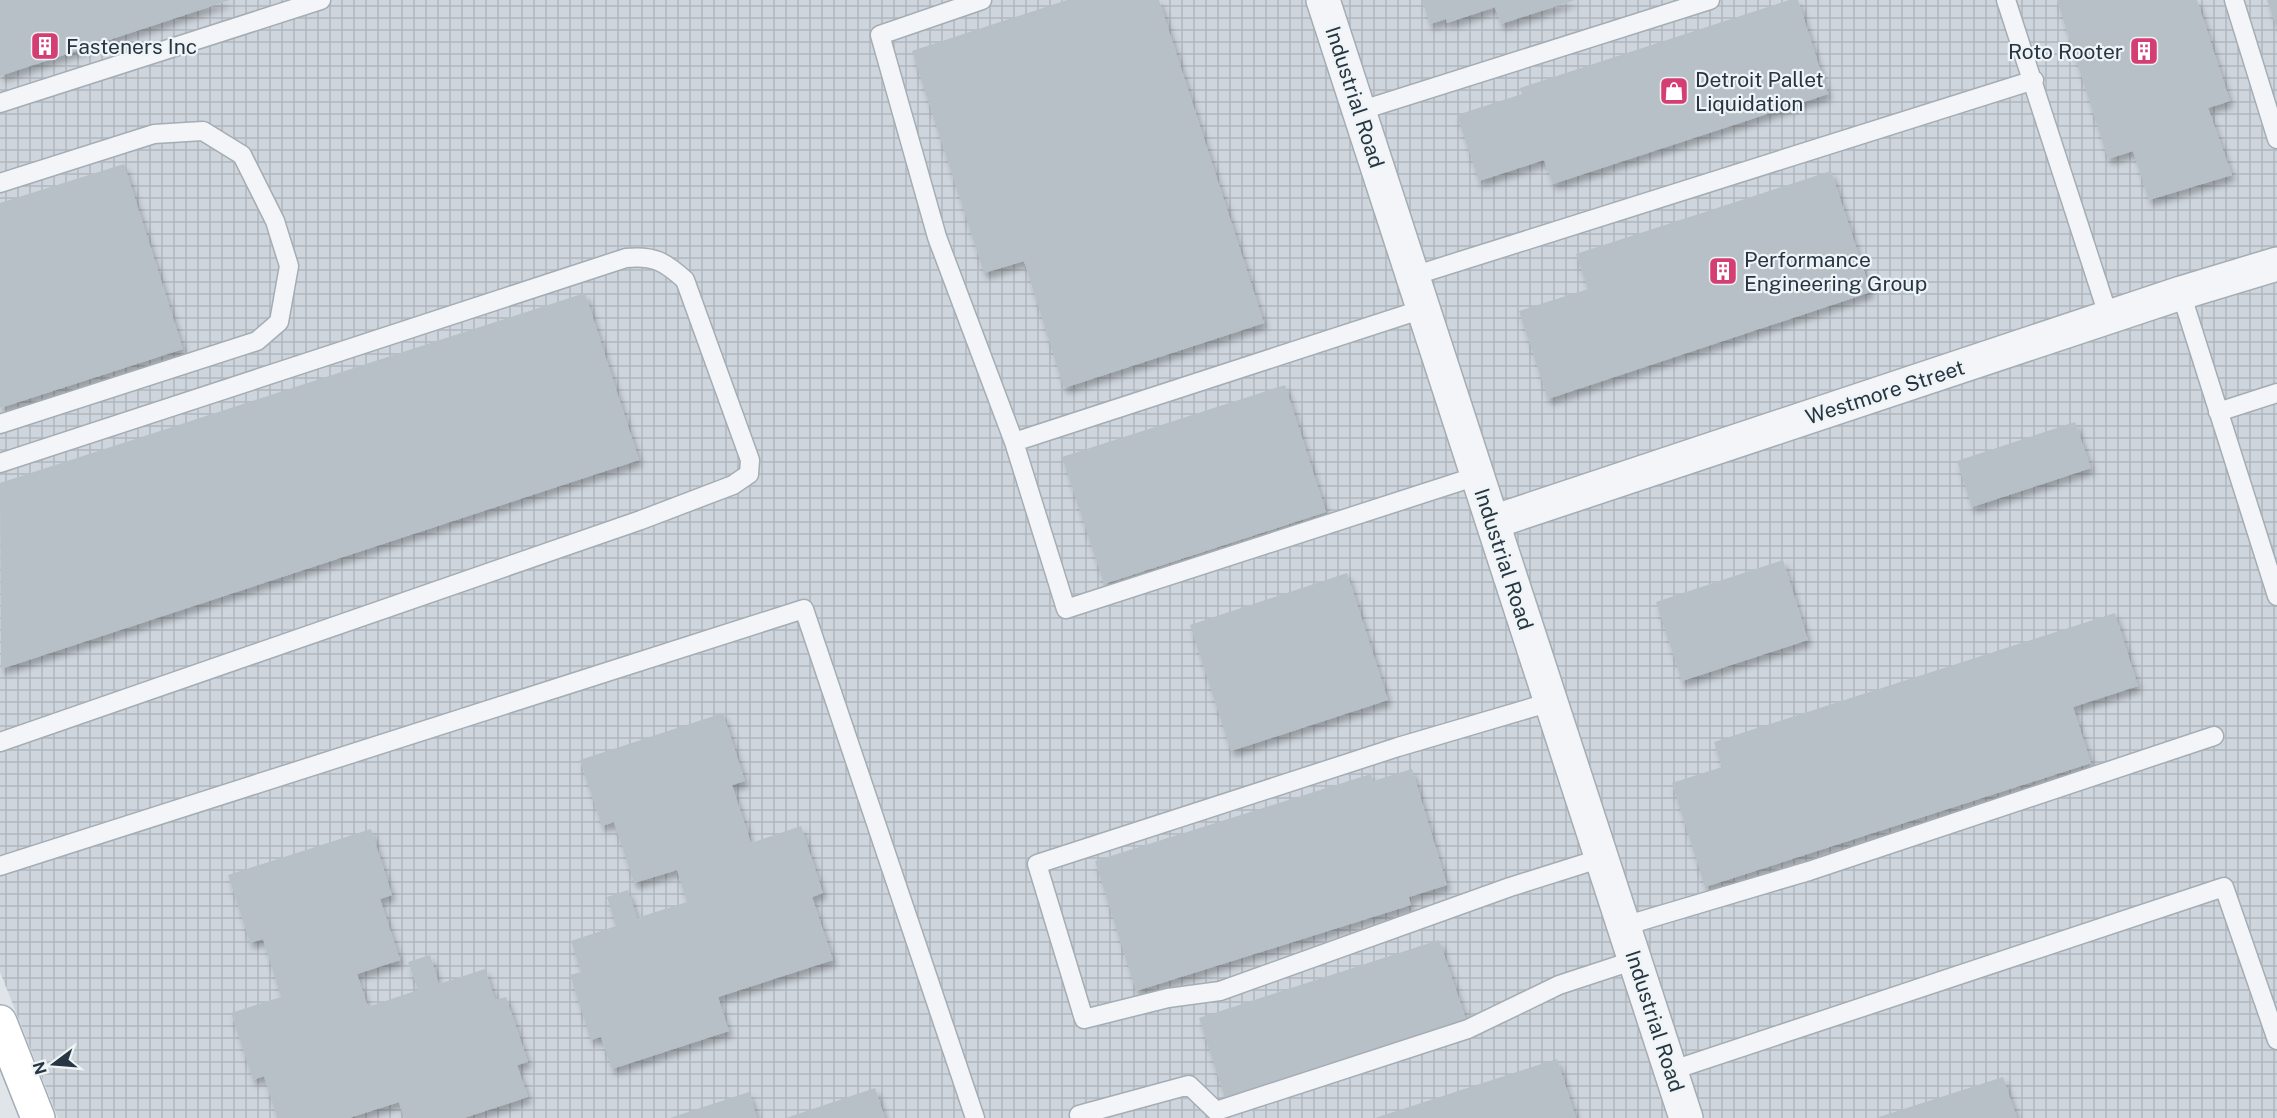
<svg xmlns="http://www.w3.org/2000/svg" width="2277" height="1118" viewBox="0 0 2277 1118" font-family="'Public Sans',sans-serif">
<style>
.industrial{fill:url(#industrial-grid)}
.building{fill:#b7c0c7;filter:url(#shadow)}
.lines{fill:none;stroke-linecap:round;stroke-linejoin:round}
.lane-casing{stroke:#a5adb4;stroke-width:21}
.street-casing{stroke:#a5adb4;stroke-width:36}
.secondary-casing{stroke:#a5adb4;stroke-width:36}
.lane{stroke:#f3f5f8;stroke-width:18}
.street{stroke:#f3f5f8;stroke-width:33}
.secondary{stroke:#fff;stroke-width:33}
.labels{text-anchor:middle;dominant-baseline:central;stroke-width:4.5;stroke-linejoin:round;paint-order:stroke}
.poi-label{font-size:21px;fill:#273642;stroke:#eff4f7;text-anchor:start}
.street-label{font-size:21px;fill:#273642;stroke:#eff4f7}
</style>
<defs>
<pattern id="industrial-grid" width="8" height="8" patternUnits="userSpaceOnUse" patternTransform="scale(1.5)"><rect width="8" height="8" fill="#ced5dc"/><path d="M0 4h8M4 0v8" fill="none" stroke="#b1b7be"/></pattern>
<filter id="shadow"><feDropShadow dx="3.5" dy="6" stdDeviation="3" flood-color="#0004"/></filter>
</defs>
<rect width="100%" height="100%" fill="#e0e5ea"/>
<path class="industrial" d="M0,0H2277V1118H58L0,972Z"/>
<path class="building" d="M0,0H230L0,76Z
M1067,0H1159L1264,323L1064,388L1024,261L984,273L912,51Z
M1422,0H1575L1501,24L1495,7L1447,23L1446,19L1430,24Z
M1789,0H1798L1828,94L1553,184L1544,160L1479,181L1457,115L1522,94L1520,88Z
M2057,0H2197L2230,101L2208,108L2232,175L2149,200L2133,151L2108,159Z
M2267,0H2277V28Z
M124,164L183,349L0,408V203Z
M1831,171L1871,292L1548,399L1519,311L1588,289L1576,254Z
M585,293L639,460L1,669L0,483Z
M1285,385L1326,512L1104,584L1062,457Z
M2075,422L2091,468L1972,507L1957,461Z
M1783,560L1808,640L1682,681L1656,602Z
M1347,573L1388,700L1231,751L1190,625Z
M2115,613L2138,686L2073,707L2091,763L1705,887L1672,783L1722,767L1714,742Z
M723,713L745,781L732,785L751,843L801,826L823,893L812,897L833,960L718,997L729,1031L612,1069L601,1037L591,1040L570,975L581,972L571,941L616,926L607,897L628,890L637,918L687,902L677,870L634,883L614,822L602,826L580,760Z
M1412,769L1447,885L1409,897L1411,905L1136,991L1095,861L1371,774L1373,781Z
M371,829L392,895L380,899L400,960L357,974L368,1007L418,990L408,962L430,955L439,984L485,969L495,1000L506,997L528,1062L517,1065L528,1097L464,1118H404L399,1102L349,1118H277L264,1076L253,1080L231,1013L281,997L263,939L250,943L228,875Z
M1439,940L1466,1019L1225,1098L1199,1018Z
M1557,1059L1576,1118H1375Z
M2003,1077L2017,1118H1876Z
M875,1088L885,1118H786Z
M749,1092L757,1118H670Z"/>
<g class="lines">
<g class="lane-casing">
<path id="lane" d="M982,0L880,35L937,237L1014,442
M2006,0L2109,318
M2234,0L2277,139
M0,103L321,0
M1359,111L1710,0
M0,183L154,134L203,131L242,155L275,221L289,266L279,322L257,341L0,424
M1413,276L2034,80
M2181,293L2277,596
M1423,309L1014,442L1066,609L1477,476
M2218,412L2277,393
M0,463L626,258C654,255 665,262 685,280L750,460L749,474L733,485L641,520L0,742
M1551,702L1398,747L1037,864L1084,1019L1168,998L1220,991L1510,887L1602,858
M0,866L804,609L975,1118
M1624,926L1809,871L2214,736
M1670,1071L2224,887L2277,1040
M1079,1115L1189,1085L1216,1111L1468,1029L1559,985L1635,960"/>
</g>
<g class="street-casing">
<path id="street" d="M1323,0L1686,1118
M1493,522L2181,293L2277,264"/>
</g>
<g class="secondary-casing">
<path id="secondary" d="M0,1022L38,1118"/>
</g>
<use href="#lane" class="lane"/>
<use href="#street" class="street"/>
<use href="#secondary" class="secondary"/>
</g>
<defs>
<g id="building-square" transform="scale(1.5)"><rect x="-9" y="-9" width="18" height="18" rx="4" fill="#d53e72" stroke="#eff4f7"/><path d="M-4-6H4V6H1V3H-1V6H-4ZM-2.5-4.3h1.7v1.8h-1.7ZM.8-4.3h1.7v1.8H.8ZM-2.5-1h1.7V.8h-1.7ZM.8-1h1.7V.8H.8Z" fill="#fff"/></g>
<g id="shop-square" transform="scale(1.5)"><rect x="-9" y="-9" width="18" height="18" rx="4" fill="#d53e72" stroke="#eff4f7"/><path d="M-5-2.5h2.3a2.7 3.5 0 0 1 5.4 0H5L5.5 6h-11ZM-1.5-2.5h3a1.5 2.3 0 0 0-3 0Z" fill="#fff"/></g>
</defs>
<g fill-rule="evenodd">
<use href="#building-square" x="45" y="46"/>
<use href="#building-square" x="2144" y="51"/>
<use href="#shop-square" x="1674" y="91"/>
<use href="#building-square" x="1723" y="271"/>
</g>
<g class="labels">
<g class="poi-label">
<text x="66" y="46">Fasteners Inc</text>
<text x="2123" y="51" text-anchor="end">Roto Rooter</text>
<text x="1695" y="79">Detroit Pallet<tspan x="1695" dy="24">Liquidation</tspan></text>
<text x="1744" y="259">Performance<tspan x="1744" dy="24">Engineering Group</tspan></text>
</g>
<g class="street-label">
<text transform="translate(1355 97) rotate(72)">Industrial Road</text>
<text transform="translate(1885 392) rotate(-18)">Westmore Street</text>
<text transform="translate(1504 559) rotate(72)">Industrial Road</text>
<text transform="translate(1655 1021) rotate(72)">Industrial Road</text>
</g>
</g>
<g transform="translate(54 1064) rotate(254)" stroke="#eff4f7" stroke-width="4.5" paint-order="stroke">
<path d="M0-4.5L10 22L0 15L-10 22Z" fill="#273642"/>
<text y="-9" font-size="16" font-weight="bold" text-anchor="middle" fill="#273642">N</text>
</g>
</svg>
